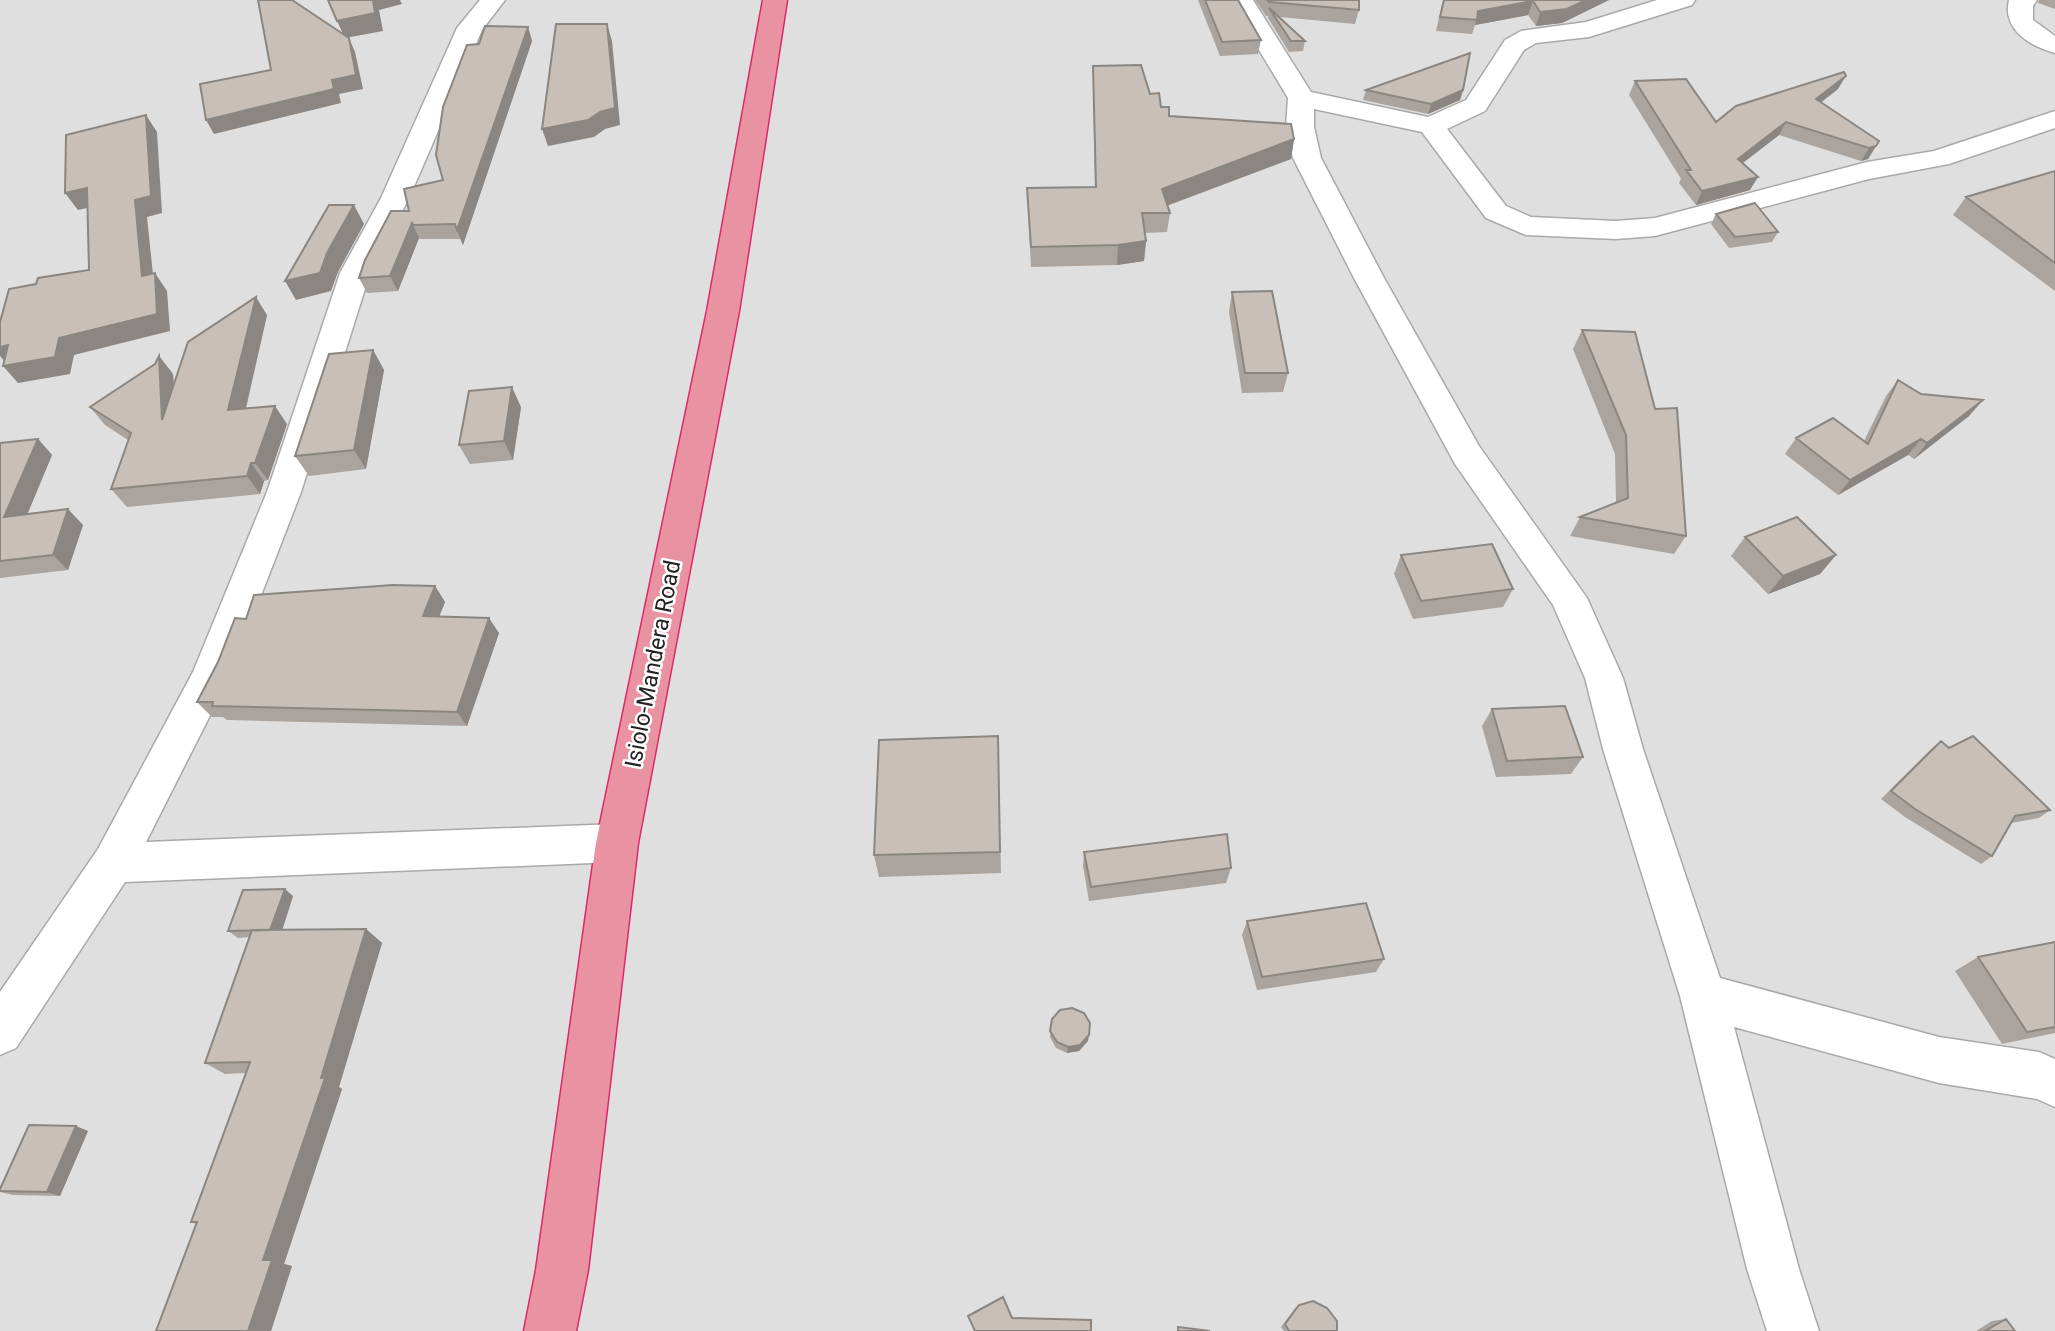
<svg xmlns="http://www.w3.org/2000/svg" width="2055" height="1331" viewBox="0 0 2055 1331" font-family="Roboto,sans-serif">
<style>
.residential{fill:#e0dfdf}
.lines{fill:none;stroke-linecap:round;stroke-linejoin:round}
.street-casing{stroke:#a9a9a9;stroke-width:3}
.highway-casing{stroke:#dc2a67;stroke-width:3}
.street{fill:#fff;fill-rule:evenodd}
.highway{fill:#e892a2;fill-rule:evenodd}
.wall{fill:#aba49e}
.shaded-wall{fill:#8b8681}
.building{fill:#c7bfb8;stroke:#8b8681;stroke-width:2}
.labels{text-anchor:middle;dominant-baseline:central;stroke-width:5;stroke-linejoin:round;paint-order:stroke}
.street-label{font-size:23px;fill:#222;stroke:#fff}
</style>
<rect width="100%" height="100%" fill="#f2efe9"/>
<path class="residential" d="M0,0H2055V1331H0Z"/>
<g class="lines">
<g class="street-casing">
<path id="street" d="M480,0H505L482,30L409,198L370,273L301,492L230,676L146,842L617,824L632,829L638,843L632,857L617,862L125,882L16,1048L0,1055V992L98,849L193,672L267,492L340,273L381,198L457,28Z
M1229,0H1253L1311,92L1428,117L1466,100L1505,40L1521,31L1586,22L1657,0H1695L1692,5L1589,37L1536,43L1524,50L1485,111L1447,129L1506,206L1531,217L1616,221L1655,218L1867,162L1934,151L2055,111V128L1949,164L1869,179L1655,236L1616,239L1526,235L1486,218L1422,132L1314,109V127L1321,158L1384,278L1479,446L1587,598L1623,678L1643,749L1720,978L1939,1037L2039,1052L2055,1059V1107L2037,1099L1939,1083L1734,1027L1799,1269L1819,1331H1767L1747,1269L1680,996L1603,749L1585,678L1553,605L1455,464L1354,278L1293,158L1286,127L1288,98Z
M2009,0H2037L2033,6V20L2055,36V53C2029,46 2002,29 2009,0Z"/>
</g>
<g class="highway-casing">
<path id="highway" d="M763,0H787L739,311L638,843L588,1270L576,1331H524L536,1270L596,843L707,311Z"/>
</g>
<use href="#street" class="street"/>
<use href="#highway" class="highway"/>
</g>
<path class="wall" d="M1198,0H1238L1261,40L1258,54L1220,56Z
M1255,0H1359V10L1355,24L1280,17L1305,41L1303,51L1289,52L1268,18V16H1266Z
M1443,0H1609L1562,23L1536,26L1528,15L1475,25L1472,34L1436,31Z
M2039,0H2055V9L2038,3Z
M528,27L532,41L463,245L460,239H420L419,238L398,291L367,293L359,278L409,211L443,180L479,44Z
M1093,66L1150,94L1169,116L1294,139L1291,159L1167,206L1170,213L1167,232L1145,233L1146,241L1144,261L1117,265L1031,267L1027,188L1095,187L1093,85Z
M1635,81L1716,122L1838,89L1821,102L1876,146L1868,159L1861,161L1779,135L1743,163L1750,190L1696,205L1679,183L1681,179L1629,95Z
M1366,90H1463L1460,100L1428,114L1363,100Z
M2055,171V291L1953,215L1966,197Z
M1716,214L1778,232L1772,242L1729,248L1711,224Z
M1232,292L1288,373L1283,392L1242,393L1229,312Z
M267,315L246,409L287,424L268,480L264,481L260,494L127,507L111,489L128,440L105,425L90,407L155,364L159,356L173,374L174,386Z
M1582,330L1686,536L1674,554L1570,536L1580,517L1616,503L1615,454L1573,349Z
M373,350L384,370L366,469L309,476L295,456Z
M1898,380L1921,394L1969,416L1914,459L1908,455L1838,495L1785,454L1796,438L1864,441L1886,396Z
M521,407L513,460L470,464L459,445Z
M38,439L52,455L27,514L83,525L68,570L0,578V443Z
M1745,537L1836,555L1820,574L1768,594L1731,556Z
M1401,555L1513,589L1503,607L1413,619L1394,574Z
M435,586L445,602L439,617L499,633L467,726L227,720L223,717H212L197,702Z
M1492,709L1583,757L1571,774L1496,777L1482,726Z
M998,736L1001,873L879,877L874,855Z
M1941,741L1949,748L2050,810L2039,818L2011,823L1992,856L1981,864L1905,817L1881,799L1931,749Z
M1084,852L1231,868L1226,883L1089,901L1083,866Z
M293,896L282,930L366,929L382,943L339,1087L342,1089L284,1264L292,1266L271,1331H156L196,1224L191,1222L246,1073L225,1074L205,1063L250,937L238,938L228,931Z
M1247,921L1384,959L1376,972L1257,990L1242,935Z
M2055,942V1033L2002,1044L1955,971L1978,957Z
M1052,1019L1088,1041L1079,1051L1067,1053L1056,1048L1050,1037Z
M88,1131L60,1196L13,1195L0,1192Z
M1299,1305L1337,1331H1284L1281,1327L1296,1307Z
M2006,1319L2015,1331H1976L1992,1321Z"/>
<path class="shaded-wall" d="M373,0H400L402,4L379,10L383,31L345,38L337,21Z
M1586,0H1609L1562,23L1536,26L1540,12Z
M1533,1L1528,15L1475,25L1478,11Z
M607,24L612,41L620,125L605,129L594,137L548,146L542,129Z
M528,27L532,41L463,245L457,230Z
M349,38L355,52L363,89L339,94L341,103L214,134L206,120L332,80Z
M1846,76L1838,89L1809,112L1816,99Z
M1463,90L1460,100L1428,114L1431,104Z
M146,115L157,132L162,213L147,217L155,294L142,276L135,200Z
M1786,122L1779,135L1731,172L1738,159Z
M1294,139L1291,159L1160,208L1162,189Z
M1876,146L1868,159L1861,161L1869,148Z
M1758,177L1750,190L1696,205L1702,191Z
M87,188L100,205L78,210L65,193Z
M354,205L364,224L338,272L331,291L296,300L285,281L327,253Z
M412,223L419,238L398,291L390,276Z
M1146,241L1144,261L1117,265L1118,245Z
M155,273L167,291L170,331L74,355L70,374L18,383L3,366L8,365L0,356V347L59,338Z
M256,297L267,315L241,428L228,410Z
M373,350L384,370L366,469L354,450Z
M159,356L173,374L177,438L162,420Z
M512,387L521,407L513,460L504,441Z
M1983,400L1969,416L1914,459L1927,443Z
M275,406L287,424L268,480L255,463Z
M38,439L52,455L20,532L4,517Z
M1921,439L1908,455L1838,495L1850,480Z
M251,463L264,481L260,494L247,476Z
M68,509L83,525L68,570L53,555Z
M1836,555L1820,574L1768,594L1783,576Z
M435,586L445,602L433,632L423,616Z
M489,618L499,633L467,726L457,712Z
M285,889L293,896L280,937L270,930Z
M366,929L382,943L339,1087L342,1089L284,1264L292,1266L271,1331H248L263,1260L321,1078Z
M1089,1035L1088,1041L1079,1051L1067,1053L1068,1047Z
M76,1126L88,1131L60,1196L47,1192Z"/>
<path class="building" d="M258,0H292L349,38L356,75L332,80L334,89L206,120L200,84L271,70Z
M328,0H373L375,13L337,21Z
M1205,0H1238L1261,40L1222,42Z
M1267,0H1359V10L1269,2Z
M1444,0H1586L1567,9L1540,12L1533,1L1478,11L1477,20L1440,17Z
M1269,8L1305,41H1291Z
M556,24H607L615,108L600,112L588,120L542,129Z
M485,26L528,27L457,230L455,224L413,225L412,223L390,276L359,278L365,260L391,211H409L404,189L443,180L436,155L443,107L467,45L479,44Z
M1470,53L1463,90L1431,104L1366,90Z
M1141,65L1150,94L1159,93L1161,107H1169V116L1291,124L1294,139L1162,189L1170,213H1142L1146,241L1118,245L1031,247L1027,188L1096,187L1093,66Z
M1844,72L1846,76L1816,99L1879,141L1876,146L1869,148L1786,122L1738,159L1758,177L1702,191L1686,170H1691L1635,81L1686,79L1716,122L1736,106Z
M146,115L151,196L135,200L142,276L155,273L157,314L59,338L55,357L3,366L8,345L0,347V322L9,289L36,284L38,278L89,270L87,188L65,193L66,135Z
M2055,171V263L1966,197Z
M1755,203L1778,232L1735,237L1716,214Z
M329,205H354L327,253L320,273L285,281Z
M1272,291L1288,373H1245L1232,292Z
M256,297L228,410L275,406L255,463H251L247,476L111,489L131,433L90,407L155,364L159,356L162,420L188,342Z
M1582,330L1635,332L1655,409L1677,408L1686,536L1580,517L1628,498L1626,435Z
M373,350L354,450L295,456L329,354Z
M1898,380L1921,394L1983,400L1927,443L1921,439L1850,480L1796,438L1833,418L1868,444Z
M512,387L504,441L459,445L469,391Z
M38,439L4,517L68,509L53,555L0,561V443Z
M1797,517L1836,555L1783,576L1745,537Z
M1492,544L1513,589L1421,601L1401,555Z
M393,585L435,586L423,616L489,618L457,712L212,706L213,702H197L218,662L235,618L246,619L254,595Z
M1565,706L1583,757L1507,761L1492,709Z
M998,736L1000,852L874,855L879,740Z
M1973,736L2050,810L2015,816L1992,856L1915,809L1891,791L1941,741L1949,748Z
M1227,834L1231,868L1091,887L1084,852Z
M285,889L270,930L228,931L243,890Z
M1366,903L1384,959L1262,977L1247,921Z
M366,929L321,1078H325L263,1260H272L248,1331H156L197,1222H191L250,1062L205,1063L252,930Z
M2055,942V1027L2027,1032L1978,957Z
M1072,1008L1084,1013L1090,1023L1089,1035L1080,1045L1068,1047L1057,1042L1050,1031L1052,1019L1060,1010Z
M29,1125L76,1126L47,1192L0,1191V1189Z
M1003,1297L1012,1318L1091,1320V1331H975L968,1316Z
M1313,1301L1327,1308L1337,1321V1331H1289L1285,1324L1299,1305Z
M2006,1319L2015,1331H1985Z
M1178,1327L1210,1331H1178Z"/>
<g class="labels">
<g class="street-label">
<text transform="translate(653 664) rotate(-79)">Isiolo-Mandera Road</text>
</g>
</g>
</svg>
